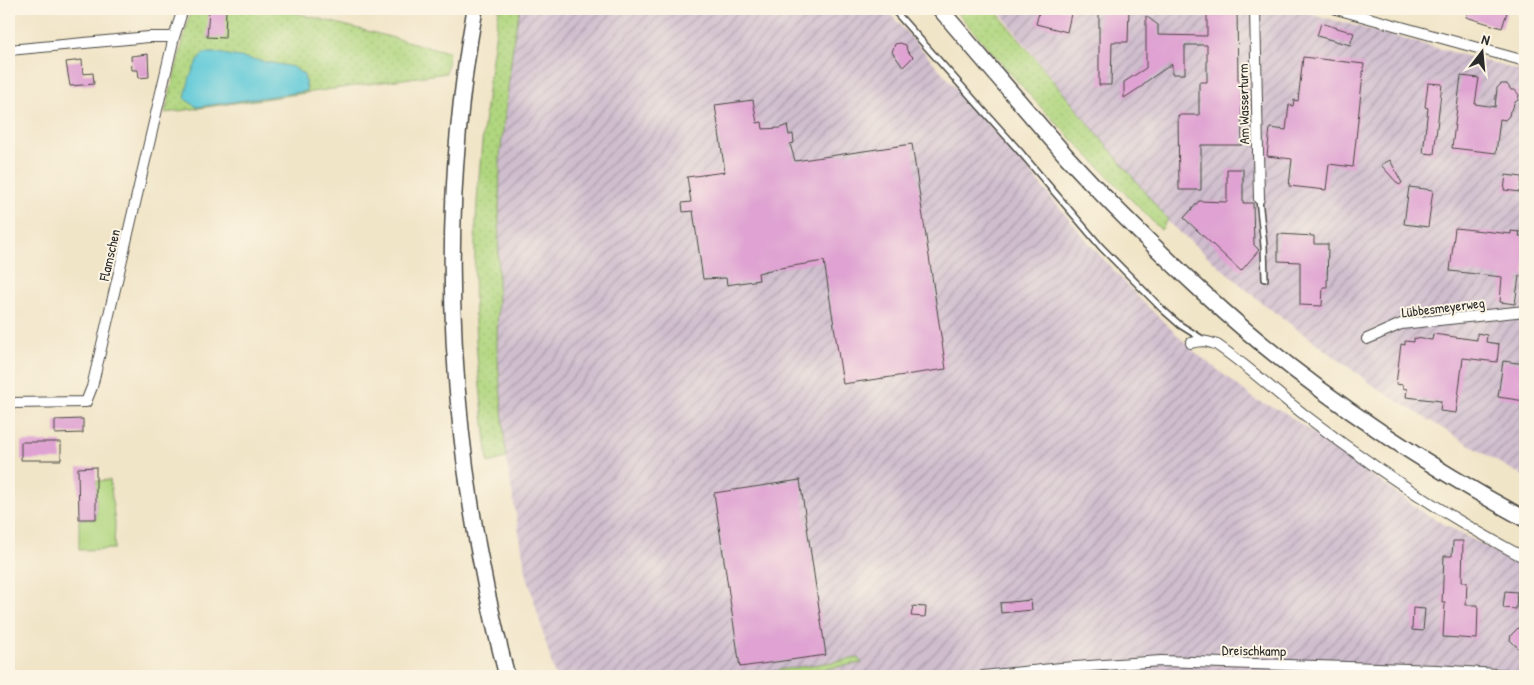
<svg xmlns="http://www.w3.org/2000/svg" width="1534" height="685" viewBox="0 0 1534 685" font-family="'Patrick Hand',sans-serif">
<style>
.industrial{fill:url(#industrial-furrows)}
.grass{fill:url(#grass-dots);stroke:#6e8055}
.garden{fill:#b0d67f;stroke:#6e8055}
.water{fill:#5ec9d8;stroke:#447a82}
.building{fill:#dfa2d2}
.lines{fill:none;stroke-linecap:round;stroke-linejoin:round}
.service-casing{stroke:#494743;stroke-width:8}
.minor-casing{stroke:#494743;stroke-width:12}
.primary-casing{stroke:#494743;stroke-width:18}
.service{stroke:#fff;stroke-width:5}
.minor{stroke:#fff;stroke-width:10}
.primary{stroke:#fff;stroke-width:15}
.labels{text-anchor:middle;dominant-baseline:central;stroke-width:4;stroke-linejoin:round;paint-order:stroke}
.street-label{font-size:14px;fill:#2b2b2b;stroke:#fcf5e5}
</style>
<defs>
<pattern id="industrial-furrows" width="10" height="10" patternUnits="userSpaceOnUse" patternTransform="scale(1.25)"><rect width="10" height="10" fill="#cfbdce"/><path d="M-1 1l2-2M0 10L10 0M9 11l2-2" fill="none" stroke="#a89aa7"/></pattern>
<pattern id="grass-dots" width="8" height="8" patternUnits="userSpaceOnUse" patternTransform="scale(1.25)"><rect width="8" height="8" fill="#b0d67f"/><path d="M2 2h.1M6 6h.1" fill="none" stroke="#98b86e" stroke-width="1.8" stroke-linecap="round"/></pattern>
</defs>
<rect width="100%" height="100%" fill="#fcf5e5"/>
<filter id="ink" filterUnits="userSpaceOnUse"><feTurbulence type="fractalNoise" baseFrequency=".02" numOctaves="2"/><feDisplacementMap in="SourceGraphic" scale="10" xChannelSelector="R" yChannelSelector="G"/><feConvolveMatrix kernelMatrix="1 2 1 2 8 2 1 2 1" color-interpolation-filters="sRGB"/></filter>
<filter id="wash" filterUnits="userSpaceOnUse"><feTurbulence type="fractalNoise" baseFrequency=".0096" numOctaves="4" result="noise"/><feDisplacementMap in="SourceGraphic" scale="20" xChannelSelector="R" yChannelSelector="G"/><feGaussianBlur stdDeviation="1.12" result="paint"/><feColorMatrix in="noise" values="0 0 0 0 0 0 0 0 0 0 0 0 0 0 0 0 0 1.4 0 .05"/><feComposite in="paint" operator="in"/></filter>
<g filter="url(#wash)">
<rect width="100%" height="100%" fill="#f1e5c8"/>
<path class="industrial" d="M520,9H886L1020,160L1095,250L1141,300L1196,353L1256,400L1284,412L1424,513L1525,568V676H555L526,572L506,458L497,348L500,156L514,37Z
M997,9H1294L1525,72V477L1498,462L1381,391L1262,303L1162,217Z"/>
<path class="grass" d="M191,9H281L449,52L446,73L165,113Z
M499,9H520L514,37L500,156L497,348L506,458L488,463C484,417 477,370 475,323C471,218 484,113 499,9Z
M954,9H994L1168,220L1161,230L1034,100Z
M858,658L862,663L779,676H741Z"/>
<path class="garden" d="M110,480L115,524L114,549L79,550V519H96V481Z"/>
<path class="water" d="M204,53H218L293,67L304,75L307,91L197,107L185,99C188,82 192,66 204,53Z"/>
<g id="blocks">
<path class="building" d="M209,9H226L225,38L207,37Z
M1040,9H1072L1067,32L1036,24Z
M1099,9H1129L1128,42H1112L1111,85H1099Z
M1207,9H1237L1238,81H1241L1242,145H1201V190H1179L1178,115H1199V82H1207V45H1185V74H1172V64L1144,83V85L1124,98V82L1146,68V16L1158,25V35L1207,36Z
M1469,9H1508L1502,28L1466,17Z
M1321,23L1354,33L1350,45L1317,36Z
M900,43L906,45L907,51L913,57L903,67L892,52L895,44Z
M148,54L149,77L139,78L138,70H132L131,56Z
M1303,57L1364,64L1353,167L1329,164L1326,190L1289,186L1292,159L1267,156L1270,128L1286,130L1289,105L1293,106L1294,100L1298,101Z
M82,60L83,74L93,73L94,84L70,86L66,62Z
M1461,76L1479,78L1475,104L1495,107L1497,88L1501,84H1507L1511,90H1515L1519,95L1518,100L1514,103L1513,108L1510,111L1509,116L1505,120L1500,119L1496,153L1452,148Z
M1428,83L1442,84L1434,154L1423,153L1428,108L1425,107Z
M753,100L757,123L762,122L763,129L780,128L787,125L789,135L793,134L794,143L790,144L795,161L912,144L946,369L843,384L824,261L774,269L758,273L759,280L727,285L726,278L703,279L693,211L683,212L682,203L691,202L687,177L725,172L715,105Z
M1390,160L1402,183L1399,185L1381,165Z
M1227,169H1243V203H1253L1254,245L1259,250L1241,271L1184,218L1199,201L1227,202Z
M1506,175L1522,177L1520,192L1504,190Z
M1409,187L1433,190L1428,227L1404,224Z
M1455,228L1511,234V231L1520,232L1519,236H1525V277L1519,276L1515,304L1500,302L1502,277L1450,271Z
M1278,234L1314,236V244H1328L1327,287H1323L1322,306L1300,305V262L1278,261Z
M1477,333L1487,335L1486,342L1499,344L1497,362L1463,358L1456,413L1440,411L1441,401L1406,397L1407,389L1403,388V385L1396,384L1401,344L1405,345V341L1414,342V338L1432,340L1433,334L1477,340Z
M1503,361L1525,364V401L1498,397Z
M83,419V433L55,434V420Z
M21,442H61V460H21Z
M96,467V519H79L78,468Z
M800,480L826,655L740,667L714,493Z
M1453,541H1463L1462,582H1467L1466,605H1478L1477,639L1443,637L1445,603H1442L1444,556H1452Z
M1505,591L1517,592L1516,609L1503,608Z
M1031,600L1032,610L1001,613L1000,603Z
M913,606L926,607L925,617L911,616Z
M1413,608L1425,609L1423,631L1412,630Z
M1520,626L1525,631V643L1519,649L1510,640L1511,635Z"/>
</g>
</g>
<g filter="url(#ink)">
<use href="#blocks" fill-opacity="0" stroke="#494743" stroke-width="1"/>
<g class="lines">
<g class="service-casing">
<path id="service" d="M893,9L1022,154L1101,247L1162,309L1180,325L1204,340
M1259,199L1264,246L1265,279"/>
</g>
<g class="minor-casing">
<path id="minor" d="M1255,9L1259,199
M1336,9L1525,61
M174,37L183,9
M9,50L149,37H174L92,387L86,402L9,403
M1367,339L1401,324L1525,311
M1191,343C1201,340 1207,341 1217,345C1248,366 1276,393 1306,416C1375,469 1448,517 1525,558
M983,676L1061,668L1161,661L1437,670L1525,676"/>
</g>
<g class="primary-casing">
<path id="primary" d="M475,9C435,230 449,459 507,676
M940,9C983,59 1025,109 1068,158C1112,206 1159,252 1207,296C1302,384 1412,457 1525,519"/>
</g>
<use href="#service" class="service"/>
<use href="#minor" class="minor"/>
<use href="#primary" class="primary"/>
</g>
</g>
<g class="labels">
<g class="street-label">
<text transform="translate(1243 104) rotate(-91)">Am Wasserturm</text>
<text transform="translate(109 255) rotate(-77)">Flamschen</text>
<text transform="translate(1443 307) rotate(-7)">Lübbesmeyerweg</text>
<text transform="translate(1254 650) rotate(1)">Dreischkamp</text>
</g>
</g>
<rect width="1534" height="685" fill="none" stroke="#fcf5e5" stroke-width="30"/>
<g transform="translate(1482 52) rotate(16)" stroke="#fcf5e5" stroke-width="4" paint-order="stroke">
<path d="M0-4L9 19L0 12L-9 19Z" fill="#2b2b2b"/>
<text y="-8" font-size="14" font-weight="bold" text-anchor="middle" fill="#2b2b2b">N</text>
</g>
</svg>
